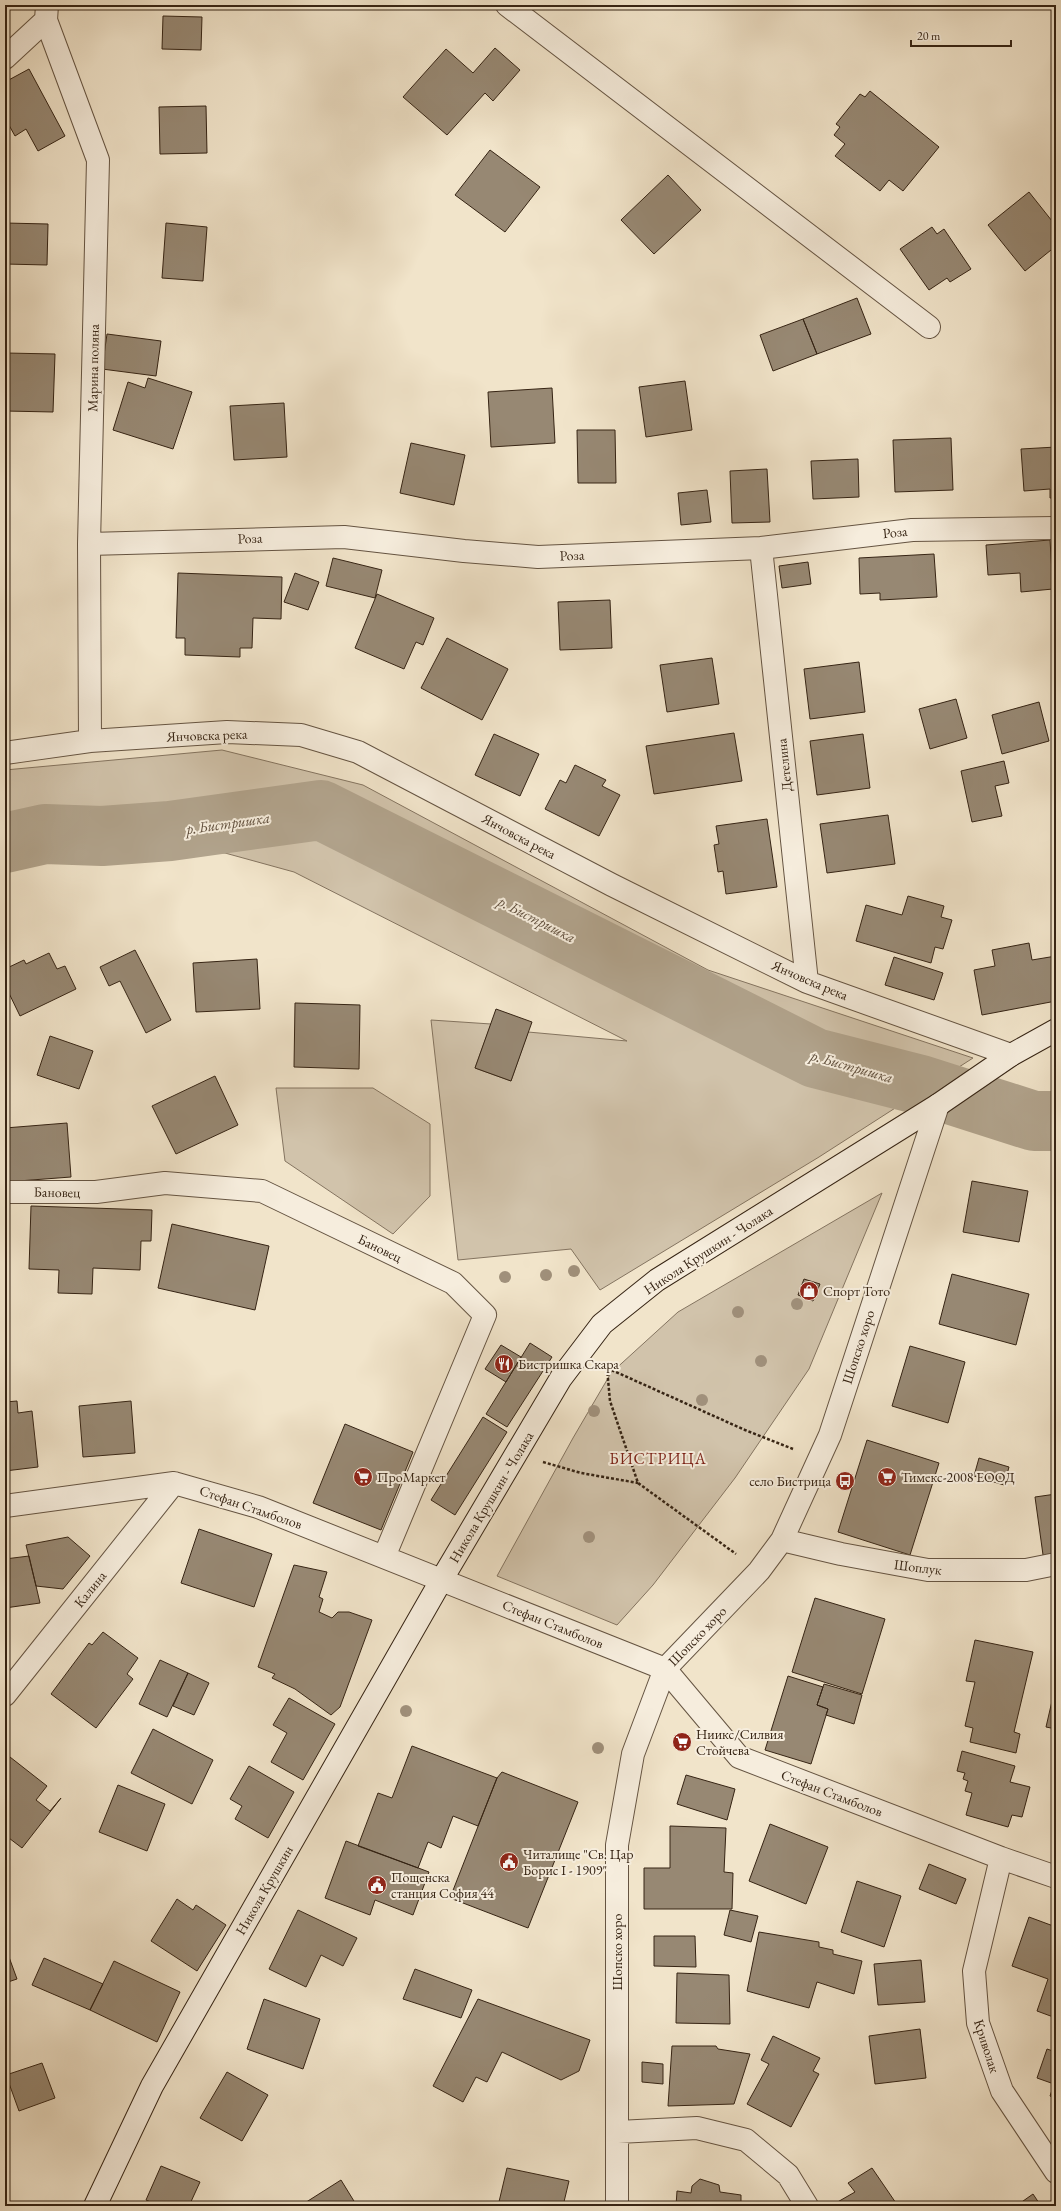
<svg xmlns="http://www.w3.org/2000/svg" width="1061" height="2211" viewBox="0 0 1061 2211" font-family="'EB Garamond',serif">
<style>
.green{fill:#d1c3ab;stroke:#847460}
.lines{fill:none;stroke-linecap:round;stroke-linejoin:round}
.stream{stroke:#80705c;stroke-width:10}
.river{stroke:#b1a38c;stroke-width:60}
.building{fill:#978873;stroke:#362414}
.street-casing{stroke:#655442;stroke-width:24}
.secondary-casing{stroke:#362414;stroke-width:24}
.path{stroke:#362414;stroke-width:2.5;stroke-dasharray:3 2;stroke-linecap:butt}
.street{stroke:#f6eddd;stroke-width:22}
.secondary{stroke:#f6eddd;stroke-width:22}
.tree{fill:#a0907b}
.labels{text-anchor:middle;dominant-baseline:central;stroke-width:4;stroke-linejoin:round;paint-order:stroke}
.street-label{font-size:14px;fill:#362414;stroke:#f6eddd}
.poi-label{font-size:14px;fill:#362414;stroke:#f6eddd;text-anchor:start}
.water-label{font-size:15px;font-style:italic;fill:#61503e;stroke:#f6eddd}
.quarter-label{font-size:16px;letter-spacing:1px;fill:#7a1f14;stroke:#f6eddd}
</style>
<rect width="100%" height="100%" fill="#f1e4ca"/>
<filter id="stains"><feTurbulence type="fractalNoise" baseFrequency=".005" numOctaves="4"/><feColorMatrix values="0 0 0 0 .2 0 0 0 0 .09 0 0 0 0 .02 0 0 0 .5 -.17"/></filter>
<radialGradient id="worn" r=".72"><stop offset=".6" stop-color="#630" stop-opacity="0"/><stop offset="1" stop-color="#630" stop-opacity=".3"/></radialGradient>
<path class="green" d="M222,750L363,785L708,970L973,1058L819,1157L600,1290L571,1249L458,1260L431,1020L491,1024L475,1068L511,1081L528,1032L627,1041L294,872L225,853L5,846V770Z
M373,1088L430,1124V1196L393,1234L285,1161L276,1088Z
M882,1193L809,1369L735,1478L653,1585L617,1625L497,1576L573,1438L611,1373L678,1312Z"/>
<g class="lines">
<path class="stream" d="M5,832L45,834"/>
<path class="river" d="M5,843L45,834L102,836L170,831L321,810L815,1058L921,1085L1034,1121H1056"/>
</g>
<path class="building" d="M163,16L202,17L201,50L162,49Z
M495,48L520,70L493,101L485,93L447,135L403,97L446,49L473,73Z
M29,69L65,136L38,151L26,129L15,136L5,118V82Z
M870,91L939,147L903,191L889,180L880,191L835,156L845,144L834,135L840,127L836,124L860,94L865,97Z
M206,106L207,153L160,154L159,107Z
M490,150L540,187L505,232L455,195Z
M668,175L701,210L654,254L621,220Z
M1029,192L1056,226V246L1025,271L988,225Z
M5,223L48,224L47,265L5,264Z
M166,223L207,227L203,281L162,278Z
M932,227L937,234L944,229L971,269L950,282L947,278L929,290L900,249Z
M857,298L871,334L817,354L803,319Z
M803,319L817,354L773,371L760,335Z
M107,334L161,341L156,376L102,369Z
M6,353L55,354L53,412L5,411Z
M148,378L192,392L173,449L113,430L128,382L145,388Z
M685,381L692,430L646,437L639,387Z
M552,388L555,443L491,447L488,392Z
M284,403L287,457L234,460L230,406Z
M577,430H615L616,483H578Z
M951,438L953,490L895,492L893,440Z
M411,443L465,455L454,505L400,493Z
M1056,447V498H1050V489L1024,491L1021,449Z
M858,459L859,497L813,499L811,461Z
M767,469L770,522L732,523L730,471Z
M707,490L711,522L681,525L678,493Z
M1050,540L1053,589L1021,592L1020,573L988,575L986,545Z
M934,554L937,597L880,600V593L860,594L859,558Z
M333,558L382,570L375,598L326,586Z
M808,562L811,584L782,588L779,566Z
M178,573L282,577L281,619L253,618L252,648H240V657L185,655V638H176Z
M295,573L319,582L308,610L284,602Z
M377,594L434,618L423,645L416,642L404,669L355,648Z
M610,600L612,648L560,650L558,602Z
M447,638L508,669L482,720L421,688Z
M712,658L719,704L667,712L660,665Z
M859,662L865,712L810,719L804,669Z
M956,699L967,738L930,749L919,709Z
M1039,702L1049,741L1002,754L992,715Z
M734,733L742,781L654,794L646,746Z
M494,734L539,754L520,796L475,775Z
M863,734L870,788L817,795L810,741Z
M1004,761L1009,783L995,786L1002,816L972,822L961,771Z
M575,765L606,780L602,786L620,795L599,836L545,809L560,780L566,783Z
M888,815L895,864L827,873L820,824Z
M767,819L777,887L726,894L723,871L718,872L714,845L719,844L716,826Z
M908,896L944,906L941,917L952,920L943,949L935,947L931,963L856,941L866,905L902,915Z
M1029,943L1032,960L1056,956V1001L982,1015L974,970L995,966L992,950Z
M135,950L171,1020L146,1033L120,981L109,986L100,967Z
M49,953L57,969L65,966L76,989L20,1016L5,985V969L24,960L26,964Z
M894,957L943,973L934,1000L885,985Z
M257,959L260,1009L196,1012L193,963Z
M295,1003L360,1005L359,1069L294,1067Z
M496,1009L532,1022L511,1081L475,1068Z
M50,1036L93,1051L79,1089L37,1075Z
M215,1076L238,1125L176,1154L152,1106Z
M67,1123L71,1177L5,1182V1128Z
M972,1181L1028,1191L1019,1242L963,1232Z
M31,1206L152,1210L151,1241H141L140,1270L93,1268L92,1294L58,1293L59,1270L29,1269Z
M172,1224L269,1246L255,1310L158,1288Z
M952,1274L1029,1294L1016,1345L939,1324Z
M804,1279L820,1284L813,1301L798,1295Z
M530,1343L552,1357L507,1427L486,1414Z
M501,1345L521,1357L506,1382L485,1369Z
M910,1346L965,1362L948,1423L892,1406Z
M17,1401L18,1413L32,1411L38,1467L5,1471V1402Z
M131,1401L135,1453L83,1457L79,1406Z
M483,1417L507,1432L455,1515L431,1500Z
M345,1424L413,1452L381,1530L313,1503Z
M867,1440L939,1463L910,1555L838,1532Z
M979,1458L1009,1467L1004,1485L974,1476Z
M1056,1494V1560L1044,1562L1035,1497Z
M199,1529L272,1554L254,1607L181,1583Z
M68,1537L90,1556L63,1589L36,1586L26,1545Z
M29,1556L40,1603L5,1608V1559Z
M294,1565L327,1572L319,1597L323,1599L319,1612L332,1618L338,1612H349L372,1620L340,1707L331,1715L295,1689L272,1678L275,1674L258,1667Z
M815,1598L885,1619L862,1694L792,1672Z
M103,1632L138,1658L127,1674L133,1679L96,1728L51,1694L89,1643L92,1645Z
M975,1640L1033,1652L1014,1732L1020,1734L1016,1753L970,1742L973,1728L965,1726L975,1682L966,1681Z
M160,1660L188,1673L167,1717L139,1704Z
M188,1673L209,1683L194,1715L173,1706Z
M788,1676L823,1687L817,1705L828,1709L811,1764L765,1750Z
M824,1684L862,1695L854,1724L826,1715L828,1709L817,1705Z
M1055,1688H1056V1729L1046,1727Z
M289,1698L335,1724L303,1780L271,1762L287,1733L273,1725Z
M153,1729L213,1760L192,1804L131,1773Z
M412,1746L497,1778L478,1826L453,1816L441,1848L428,1842L418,1868L358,1846L378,1793L392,1798Z
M962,1751L1015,1766L1010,1782L1030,1787L1022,1817L1012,1815L1008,1827L966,1815L972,1793L965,1791L968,1781L963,1779L965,1773L957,1771Z
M10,1757L47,1786L36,1800L50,1811L61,1798L22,1848L5,1835V1764Z
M249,1766L294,1792L268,1838L235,1819L242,1806L230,1799Z
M502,1772L578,1802L528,1928L450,1898L497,1778Z
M686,1775L735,1789L727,1820L677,1804Z
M118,1785L165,1804L147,1851L99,1832Z
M770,1824L828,1847L806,1904L749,1881Z
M670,1826L726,1828L724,1872L733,1873L732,1909H644V1868H670Z
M346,1841L429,1872L413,1915L375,1900L370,1915L325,1898Z
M929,1864L966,1879L956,1904L919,1889Z
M5,1870L9,1873L5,1878Z
M857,1881L901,1896L884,1947L841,1932Z
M177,1899L193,1910L196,1905L226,1925L197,1971L151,1941Z
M298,1910L357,1938L343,1966L321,1955L306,1987L269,1969Z
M730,1910L758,1916L751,1942L724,1935Z
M1029,1917L1056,1927V2018L1037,2011L1048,1979L1012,1966Z
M759,1932L819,1942V1947L833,1950V1954L862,1961L854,1994L817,1982L809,2008L747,1991Z
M654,1936H695L696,1967L654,1966Z
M5,1946L17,1979L5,1983Z
M44,1958L103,1984L90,2010L32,1985Z
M921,1960L925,2002L878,2005L874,1964Z
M114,1961L180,1992L157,2042L90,2010Z
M415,1969L472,1990L461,2018L403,1999Z
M677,1973L729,1975L730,2024L676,2023Z
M264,1999L320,2019L303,2069L247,2049Z
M478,1999L590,2040L579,2071L561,2080L502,2052L487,2082L476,2077L463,2102L433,2086Z
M920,2029L926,2078L875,2084L869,2036Z
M773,2036L820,2058L813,2071L819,2074L791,2127L747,2104L769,2064L761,2060Z
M672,2046H716L718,2049L750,2054L734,2104L668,2106Z
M1047,2049L1056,2052V2099L1050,2096L1054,2084L1037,2078Z
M642,2062L663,2064V2084L642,2082Z
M42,2063L55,2098L19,2111L6,2075Z
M227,2072L268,2095L242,2141L200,2118Z
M1056,2138V2154L1048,2149Z
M161,2166L200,2182L189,2206H160L146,2200Z
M507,2168L569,2181L563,2206H498Z
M872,2168L898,2206H835L834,2204L855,2192L848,2183Z
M700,2179L719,2185L720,2192L741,2195V2206H676L677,2191L691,2193L692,2186Z
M341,2180L357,2206H300Z
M1033,2194L1041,2206H1016Z"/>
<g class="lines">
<g class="street-casing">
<path id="street" d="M47,5L46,20L98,160L89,544L90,741
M507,5L929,327
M5,58L46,20
M89,544L344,537L464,551L538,557L761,548L912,530L1056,528
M761,548L807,982
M5,753L90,741L227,732L301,735L358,752L612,885L807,982L1011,1055
M5,1192H96L165,1183L262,1191L453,1283L485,1315L384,1557
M5,1506L174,1483L258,1507L665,1669L739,1757L1001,1858L1056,1877
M782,1540L841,1554L928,1570H1026L1056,1564
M5,1695L174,1483
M1001,1858L974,1971L978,2023L1002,2091L1056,2172
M618,2132L697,2128L746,2140L788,2175L807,2206
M617,2206V1845L633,1754L665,1669L759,1571L782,1540L830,1435L938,1105"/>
</g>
<g class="secondary-casing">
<path id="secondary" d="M95,2206L152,2086L442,1579L561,1378L602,1324L657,1280L938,1105L1011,1055L1056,1030"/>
</g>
<path class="path" d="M607,1368L610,1401L638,1483L736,1554
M607,1368L745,1430L793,1449
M543,1462L581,1473L638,1483"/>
<use href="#street" class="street"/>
<use href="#secondary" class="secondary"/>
</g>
<g class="tree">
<circle cx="574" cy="1271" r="6"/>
<circle cx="546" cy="1275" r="6"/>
<circle cx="505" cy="1277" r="6"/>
<circle cx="797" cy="1304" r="6"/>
<circle cx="738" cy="1312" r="6"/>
<circle cx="761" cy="1361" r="6"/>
<circle cx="702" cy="1400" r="6"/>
<circle cx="594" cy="1411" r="6"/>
<circle cx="589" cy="1537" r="6"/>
<circle cx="406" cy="1711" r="6"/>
<circle cx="598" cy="1748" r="6"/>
</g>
<defs>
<g id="shop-disc" transform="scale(1)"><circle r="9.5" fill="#8f2418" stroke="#f6eddd"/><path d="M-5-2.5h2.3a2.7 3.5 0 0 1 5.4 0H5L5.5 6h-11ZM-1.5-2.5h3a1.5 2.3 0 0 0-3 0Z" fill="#fff"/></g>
<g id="restaurant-disc" transform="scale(1)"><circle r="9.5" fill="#8f2418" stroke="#f6eddd"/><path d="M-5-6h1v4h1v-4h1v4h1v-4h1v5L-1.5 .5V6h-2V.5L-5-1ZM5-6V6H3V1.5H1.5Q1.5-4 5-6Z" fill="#fff"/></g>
<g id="supermarket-disc" transform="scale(1)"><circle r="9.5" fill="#8f2418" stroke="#f6eddd"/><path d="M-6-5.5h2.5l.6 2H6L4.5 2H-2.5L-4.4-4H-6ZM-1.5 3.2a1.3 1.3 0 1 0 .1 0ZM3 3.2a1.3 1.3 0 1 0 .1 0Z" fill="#fff"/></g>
<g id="bus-disc" transform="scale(1)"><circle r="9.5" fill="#8f2418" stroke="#f6eddd"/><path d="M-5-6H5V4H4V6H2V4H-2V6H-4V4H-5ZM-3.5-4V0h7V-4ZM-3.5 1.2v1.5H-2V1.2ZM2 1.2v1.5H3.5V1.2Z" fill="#fff"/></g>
<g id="civic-disc" transform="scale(1)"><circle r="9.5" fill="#8f2418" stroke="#f6eddd"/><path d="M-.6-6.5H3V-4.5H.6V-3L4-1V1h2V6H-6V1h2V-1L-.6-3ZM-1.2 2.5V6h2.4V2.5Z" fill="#fff"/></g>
</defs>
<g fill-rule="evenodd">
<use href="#shop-disc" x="809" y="1291"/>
<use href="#restaurant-disc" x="504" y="1364"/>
<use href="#supermarket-disc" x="363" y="1477"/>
<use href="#supermarket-disc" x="887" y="1477"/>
<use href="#bus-disc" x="845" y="1481"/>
<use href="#supermarket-disc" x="682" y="1742"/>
<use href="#civic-disc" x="509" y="1862"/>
<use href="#civic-disc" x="377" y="1885"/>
</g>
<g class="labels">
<g class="street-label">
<text transform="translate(93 368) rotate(-89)">Марина поляна</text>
<text transform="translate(895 532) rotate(-6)">Роза</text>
<text transform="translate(250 538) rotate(-2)">Роза</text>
<text transform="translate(572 555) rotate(-2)">Роза</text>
<text transform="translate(207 735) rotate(-2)">Янчовска река</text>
<text transform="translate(784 765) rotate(-96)">Детелина</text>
<text transform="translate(519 836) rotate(28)">Янчовска река</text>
<text transform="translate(810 980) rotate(23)">Янчовска река</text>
<text transform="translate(57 1192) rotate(1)">Бановец</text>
<text transform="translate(380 1248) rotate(26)">Бановец</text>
<text transform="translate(708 1250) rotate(-33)">Никола Крушкин - Чолака</text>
<text transform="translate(858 1347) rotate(-72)">Шопско хоро</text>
<text transform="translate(491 1497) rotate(-59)">Никола Крушкин - Чолака</text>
<text transform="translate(251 1507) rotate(19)">Стефан Стамболов</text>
<text transform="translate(918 1567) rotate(7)">Шоплук</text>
<text transform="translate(90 1589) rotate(-51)">Калина</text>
<text transform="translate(553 1624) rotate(22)">Стефан Стамболов</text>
<text transform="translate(697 1636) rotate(-46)">Шопско хоро</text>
<text transform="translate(832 1793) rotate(21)">Стефан Стамболов</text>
<text transform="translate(264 1890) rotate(-60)">Никола Крушкин</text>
<text transform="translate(617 1952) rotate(-90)">Шопско хоро</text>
<text transform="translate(987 2046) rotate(72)">Криволак</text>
</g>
<g class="poi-label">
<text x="823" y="1291">Спорт Тото</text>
<text x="518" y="1364">Бистришка Скара</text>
<text x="377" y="1477">ПроМаркет</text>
<text x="901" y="1477">Тимекс-2008 ЕООД</text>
<text x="831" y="1481" text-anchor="end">село Бистрица</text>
<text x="696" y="1734">Ниикс/Силвия<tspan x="696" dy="16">Стойчева</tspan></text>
<text x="523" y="1854">Читалище "Св. Цар<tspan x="523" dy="16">Борис I - 1909"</tspan></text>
<text x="391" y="1877">Пощенска<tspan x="391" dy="16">станция София 44</tspan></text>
</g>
<g class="water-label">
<text transform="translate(228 823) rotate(-8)">р. Бистришка</text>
<text transform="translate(537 919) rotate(27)">р. Бистришка</text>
<text transform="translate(852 1066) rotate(16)">р. Бистришка</text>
</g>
<g class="quarter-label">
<text x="658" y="1458">БИСТРИЦА</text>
</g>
</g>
<rect width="1061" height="2211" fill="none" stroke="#f1e4ca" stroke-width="20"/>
<rect x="6" y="6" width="1049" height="2199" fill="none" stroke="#362414" stroke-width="2"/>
<rect x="10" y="10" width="1041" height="2191" fill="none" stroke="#362414"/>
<path d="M911 40v6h100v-6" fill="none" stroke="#362414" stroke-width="2"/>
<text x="917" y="40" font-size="12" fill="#362414" stroke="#f6eddd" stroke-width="3" paint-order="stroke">20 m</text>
<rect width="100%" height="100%" filter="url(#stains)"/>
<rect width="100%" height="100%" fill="url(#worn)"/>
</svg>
